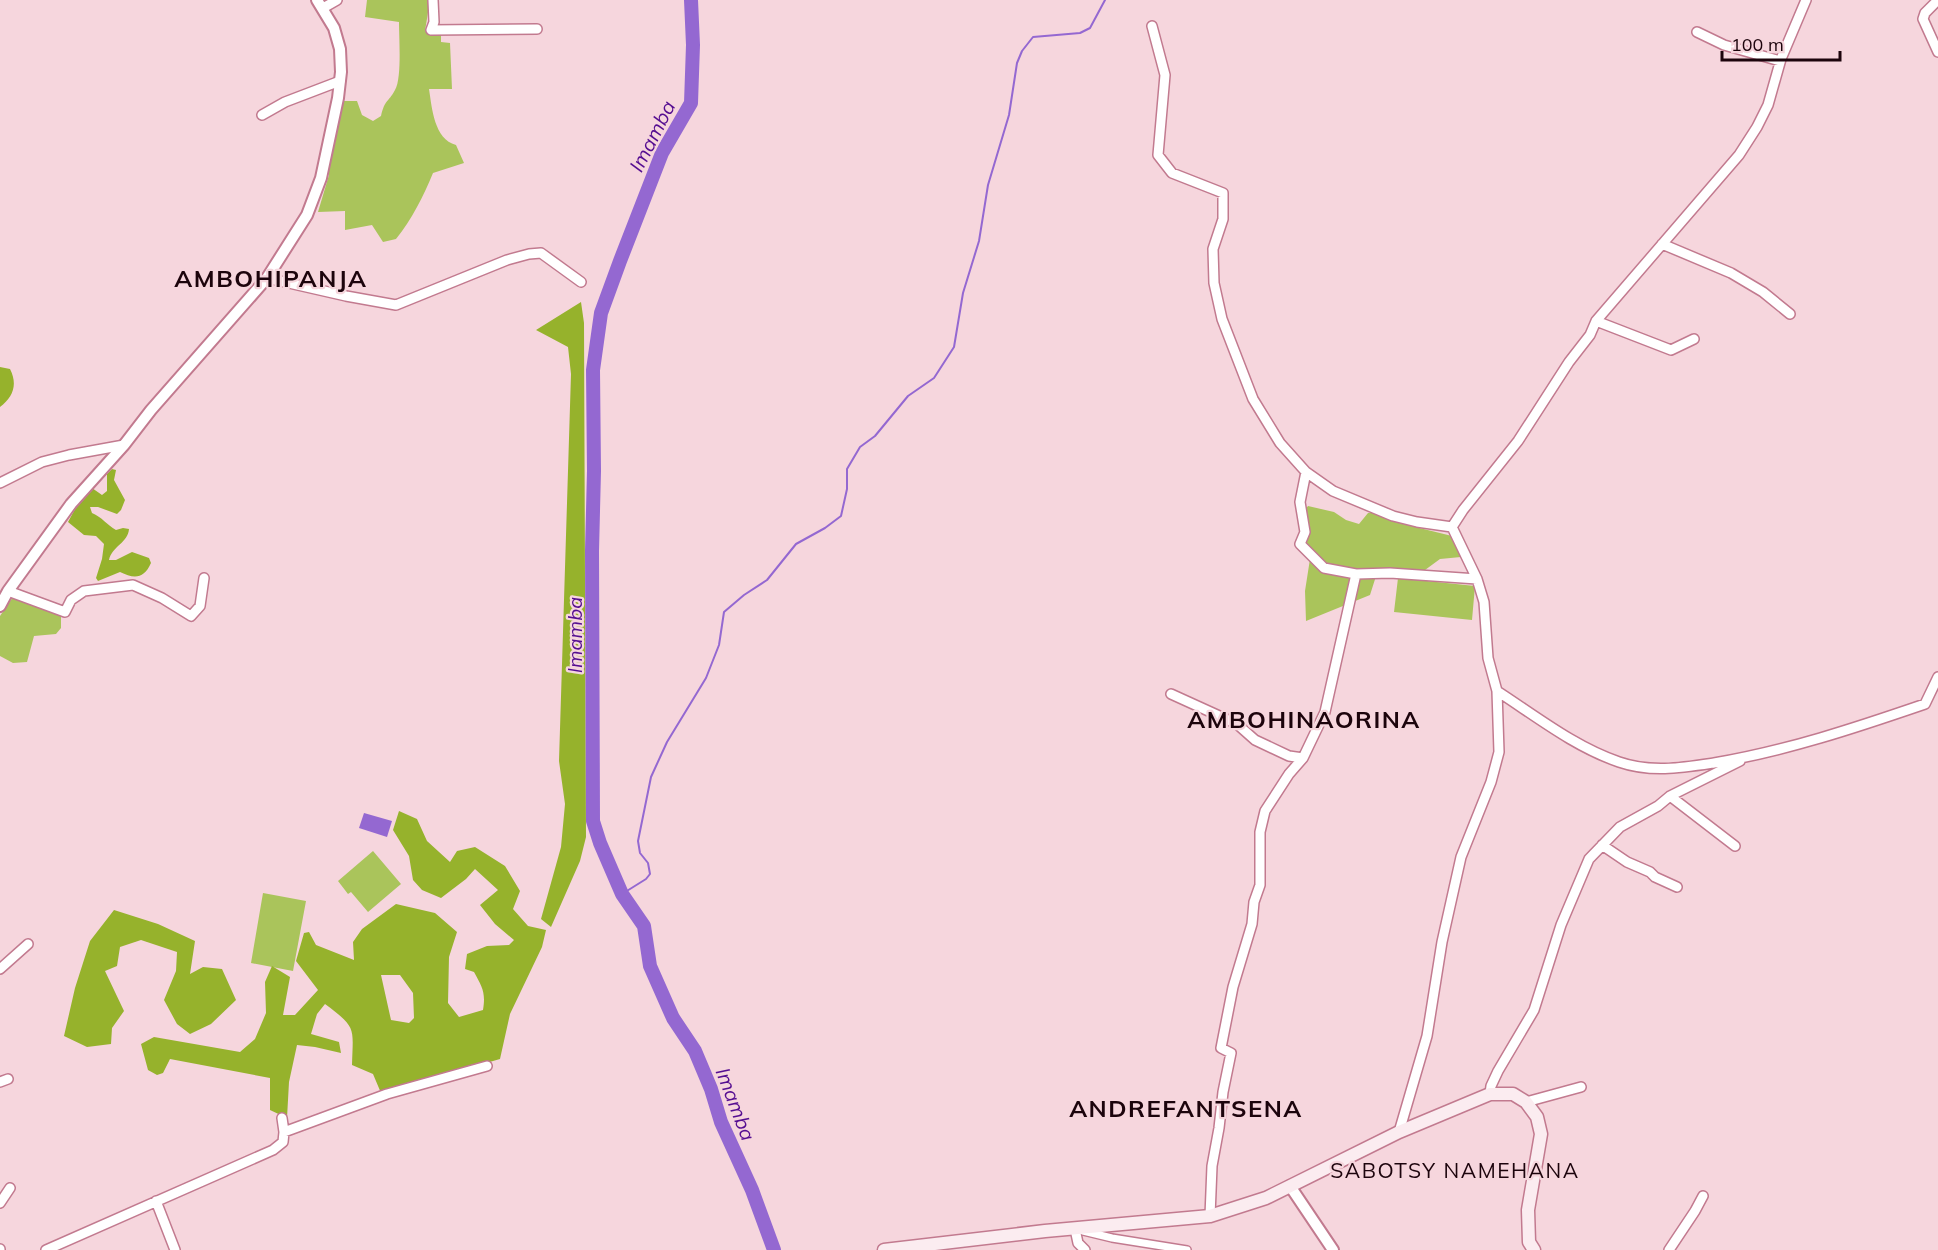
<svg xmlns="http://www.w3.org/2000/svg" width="1938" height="1250" viewBox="0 0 1938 1250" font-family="Mulish,sans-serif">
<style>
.green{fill:#aac45b}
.forest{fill:#96b22c;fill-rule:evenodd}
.water{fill:#9468d1}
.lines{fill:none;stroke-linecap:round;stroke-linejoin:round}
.stream{stroke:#9468d1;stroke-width:2}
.river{stroke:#9468d1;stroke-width:14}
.pedestrian-casing{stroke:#c27a8f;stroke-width:10}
.minor-casing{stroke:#c27a8f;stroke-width:12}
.tertiary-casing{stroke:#c27a8f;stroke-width:14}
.secondary-casing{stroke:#c27a8f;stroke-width:15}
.pedestrian{stroke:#fff;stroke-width:7}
.minor{stroke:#fff;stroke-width:9}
.tertiary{stroke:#fff;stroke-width:10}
.secondary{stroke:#fbecf0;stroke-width:12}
.labels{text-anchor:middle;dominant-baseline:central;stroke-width:4.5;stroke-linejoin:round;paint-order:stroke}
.water-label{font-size:20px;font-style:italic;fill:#550d91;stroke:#f6d6dd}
.quarter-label{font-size:21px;letter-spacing:1.5px;fill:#1c040c;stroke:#f6d6dd}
.district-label{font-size:24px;font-weight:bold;letter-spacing:1.5px;fill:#1c040c;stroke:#f6d6dd}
</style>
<rect width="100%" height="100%" fill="#f6d6dd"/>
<path class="green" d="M367,0H430L425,31L441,35V42L450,43L452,89H429C432,108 434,139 456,145L464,163L433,173C423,197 412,219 396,239L383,242L372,225L345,230V211L318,212L329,175L328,170L343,101H357L362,115L373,121L381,116C385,99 388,103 395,90C402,78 399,38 399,22L365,17Z
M1308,506L1334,512L1346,520L1359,524L1368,513H1375L1395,522L1452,536L1461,557L1440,559L1425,570L1377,573L1370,595L1306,621L1305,591L1310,559L1306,543L1304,511Z
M1398,578L1475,586L1472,620L1394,612Z
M13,597L61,613V628L56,634L34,636L27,662L13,663L0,656V616Z
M373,851L401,884L368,912L351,892L348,894L338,881Z
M263,893L306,901L293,971L251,963Z"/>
<path class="forest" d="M581,302L584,323L586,837L580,861L551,927L541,919L561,847L565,804L559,761L571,374L568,347L536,330Z
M0,367L10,369C18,385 13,397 0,407Z
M112,469L116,470L114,480L125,500L121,510L117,514L98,507H90L92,513C102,517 107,525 116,530L123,528L129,529C128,543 112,546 109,560H116L132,552L149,558L151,563C144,579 134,579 120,572L98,581L96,578L102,559L104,544L96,536L84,535L68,522L86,489L92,488L102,495L107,491V474Z
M399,811L417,819L427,841L450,862L457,851L475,847L505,866L520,891L513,909L528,926L546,930L542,947L510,1014L500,1059L381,1093L373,1074L352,1065C353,1027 357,1028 325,1004L317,1014L311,1034L339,1042L341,1053L315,1047L297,1045L289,1082L287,1118L270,1110V1078L170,1059L163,1073L157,1075L148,1070L141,1044L154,1037L240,1052L255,1039L266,1013L265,982L272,966L290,977L283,1015H295L318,990L296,961L304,933L309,932L316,945L354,960L353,942L362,929L396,904L435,913L457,932L449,957L448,1003L459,1017L483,1010C486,992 482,987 474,972L465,969L467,954L487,946L509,945L514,940L495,924L480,905L498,890L475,869L466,879L441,898L422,890L413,880L409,856L393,830ZM381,975H400L413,993L414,1018L409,1023L391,1020Z
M114,910L158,924L195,941L190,974L203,967L222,969L236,1000L211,1024L190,1034L177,1024L164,1000L176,971L177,952L141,940L120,947L117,966L105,971L124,1011L112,1028L111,1044L87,1047L64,1036L75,988L90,941Z"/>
<path class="water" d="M364,813L392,821L387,837L359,828Z"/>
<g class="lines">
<path class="stream" d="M622,894L646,879L650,874L648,863L640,853L638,841L651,777L667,742L706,678L719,645L724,612L744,595L767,580L796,544L825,528L841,516L847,489V469L860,447L875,436L908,396L934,378L954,347L963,293L979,241L988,185L1009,115L1017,63L1022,51L1033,37L1080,33L1090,28L1105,0"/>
<path class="river" d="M691,0L693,45L691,103L662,153L620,261L601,313L593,370L594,471L592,551L593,821L600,843L622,894L644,926L650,966L673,1018L695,1051L711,1089L721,1122L752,1190L774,1250"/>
<g class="pedestrian-casing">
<path id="pedestrian" d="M1083,1231L1112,1238L1187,1250"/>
</g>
<g class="minor-casing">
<path id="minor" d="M433,0L434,22L431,30L537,29
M1938,0L1925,13L1923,19L1938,52
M323,8L337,0
M1152,26L1165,75L1158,155L1172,173L1223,193V219L1213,249L1214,283L1222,319L1253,399L1280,443L1306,472L1333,491L1393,516L1417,522L1452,527
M1697,32L1724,45L1780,61
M262,115L285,102L340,81
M1662,244L1731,273L1763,292L1790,314
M267,278L346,296L396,305L507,260L529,254L541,253L581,282
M1596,321L1671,350L1694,339
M1306,472L1300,502L1305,532L1300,544L1324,568L1356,574L1390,573L1477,579
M0,483L42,462L69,455L124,445
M8,591L65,612L71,600L84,591L133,585L162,598L191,616L200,606L204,578
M1497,691C1537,717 1575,747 1619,762C1651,773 1681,768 1714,763C1786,751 1855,728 1925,704L1938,677
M1171,694L1237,724L1255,740L1289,756L1303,758
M1670,796L1735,846
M1602,845L1627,862L1650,872L1655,877L1677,887
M0,969L28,944
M0,1082L8,1079
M1490,1094L1491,1086L1498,1071L1534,1010L1561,925L1589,859L1620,827L1658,806L1670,796L1740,761
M1526,1102L1581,1087
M284,1132L387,1094L487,1066
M1399,1132L1427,1036L1442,942L1461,857L1491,782L1499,752L1497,691L1488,658L1484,602L1477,579L1452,527L1463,510L1518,441L1569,362L1590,335L1596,321L1739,155L1757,127L1768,105L1781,59L1806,0
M156,1201L175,1250
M0,1203L10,1188
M1210,1216L1212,1166L1219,1128L1223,1092L1231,1053L1221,1048L1233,987L1252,924L1254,902L1260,885V832L1265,811L1289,774L1303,758L1325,712L1356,574
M1075,1229L1078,1243L1085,1250
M0,1249V1250
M46,1250L273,1150L283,1142L284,1132L282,1118
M1669,1250L1695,1211L1703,1196"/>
</g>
<g class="tertiary-casing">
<path id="tertiary" d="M0,606L8,591L71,504L124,445L151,410L267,278L307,215L321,178L338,98L341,72L340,49L334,28L317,0
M1290,1186L1333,1250"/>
</g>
<g class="secondary-casing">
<path id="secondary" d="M884,1250L1045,1231L1210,1216L1266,1198L1399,1132L1490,1094H1513L1526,1102L1537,1117L1541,1134L1528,1210L1529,1242L1534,1250"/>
</g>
<use href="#pedestrian" class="pedestrian"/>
<use href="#minor" class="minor"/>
<use href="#tertiary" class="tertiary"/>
<use href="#secondary" class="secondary"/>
</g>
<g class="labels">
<g class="water-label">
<text transform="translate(652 136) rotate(-63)">Imamba</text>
<text transform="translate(574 635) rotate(-90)">Imamba</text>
<text transform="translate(736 1104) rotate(69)">Imamba</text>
</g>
<g class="quarter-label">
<text x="1455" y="1170">SABOTSY NAMEHANA</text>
</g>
<g class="district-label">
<text x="271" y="278">AMBOHIPANJA</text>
<text x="1304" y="719">AMBOHINAORINA</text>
<text x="1186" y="1108">ANDREFANTSENA</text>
</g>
</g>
<path d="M1722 51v9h118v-9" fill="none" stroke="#1c040c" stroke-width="3"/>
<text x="1731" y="51" font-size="18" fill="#1c040c" stroke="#f6d6dd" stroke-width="4.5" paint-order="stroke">100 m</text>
</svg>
